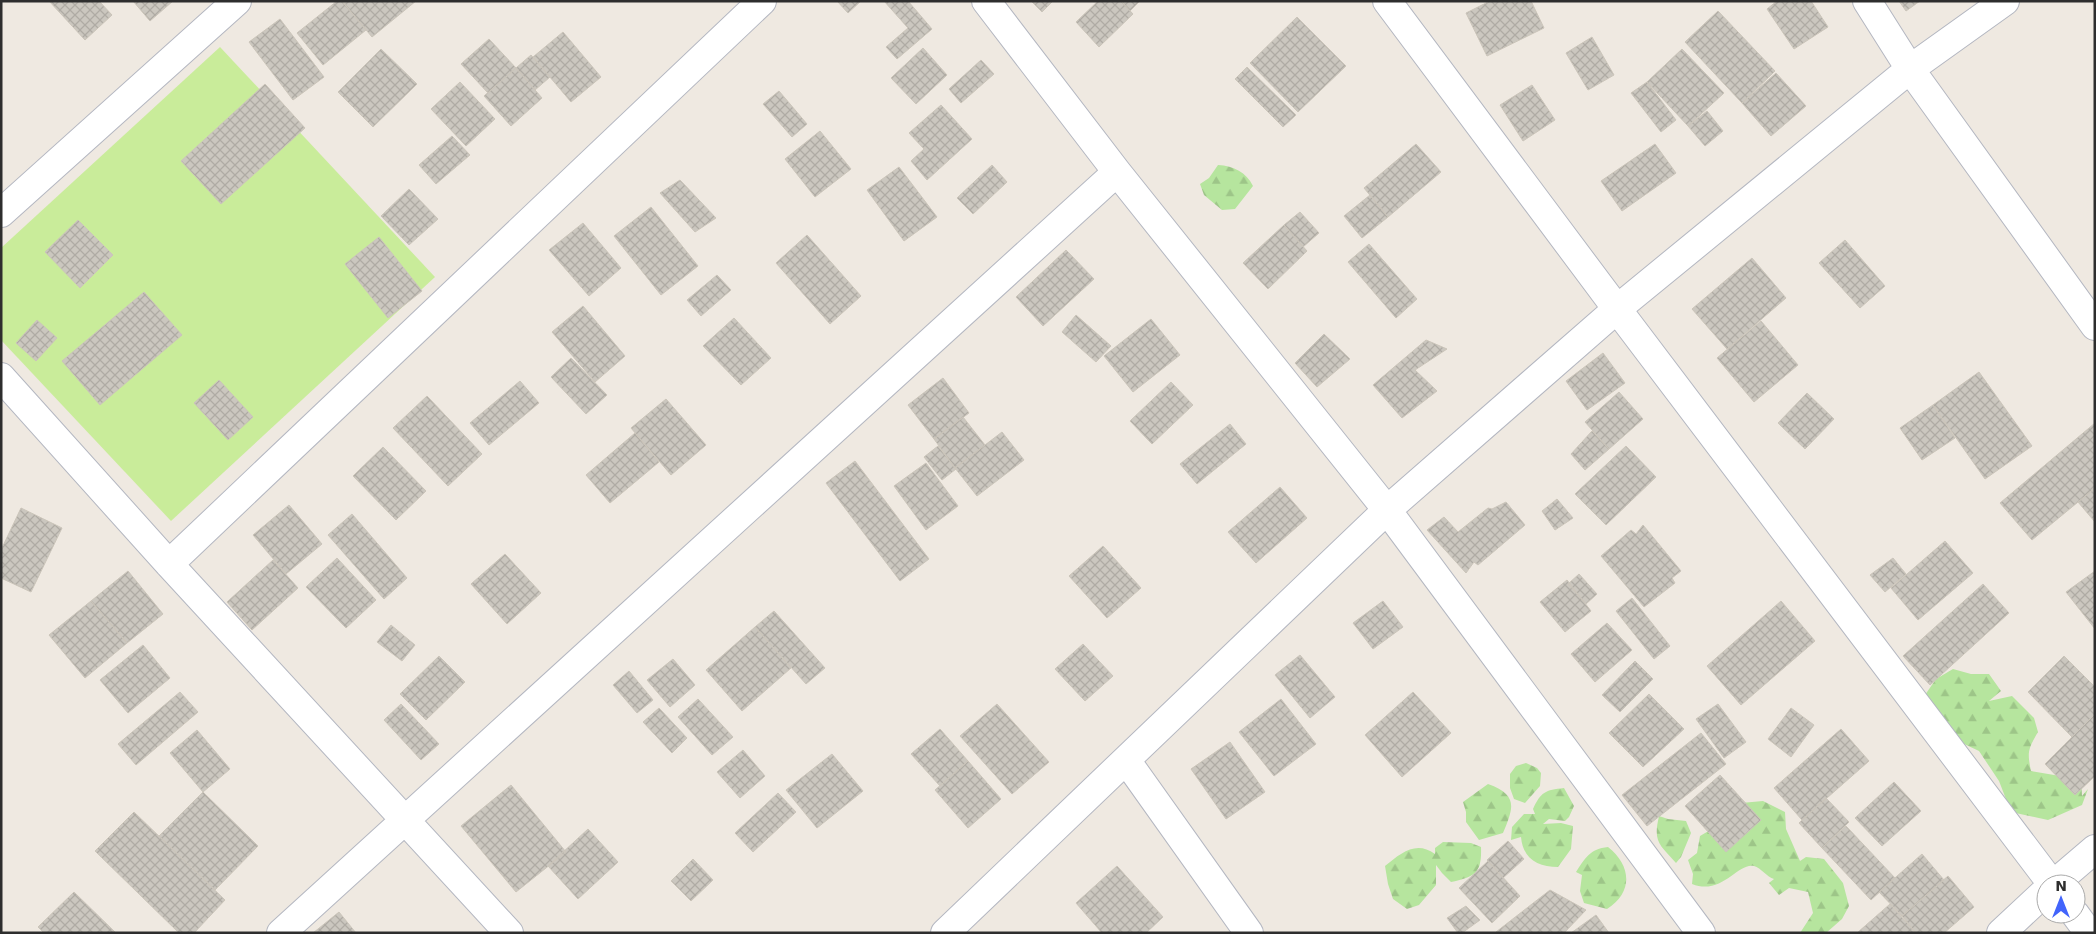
<svg xmlns="http://www.w3.org/2000/svg" width="2096" height="934" viewBox="0 0 2096 934" font-family="'DejaVu Sans',sans-serif">
<style>
.forest{fill:url(#forest-firs)}
.pitch{fill:#c9ec9a}
.building{fill:url(#building-cross-hatch);stroke:#cbc5ba}
.lines{fill:none;stroke-linecap:round;stroke-linejoin:round}
.street-casing{stroke:#b4b7c1;stroke-width:30}
.street{stroke:#fff;stroke-width:28}
</style>
<defs>
<pattern id="forest-firs" width="22" height="20" patternUnits="userSpaceOnUse" patternTransform="scale(1.25)"><rect width="22" height="20" fill="#b6e59e"/><path d="M5 1l3.5 6h-7zM16 11l3.5 6h-7z" fill="#9dc588"/></pattern>
<pattern id="building-cross-hatch" width="8" height="8" patternUnits="userSpaceOnUse" patternTransform="scale(1.25)"><rect width="8" height="8" fill="#cbc7bf"/><path d="M0 0l8 8M0 8l8-8" fill="none" stroke="#afaba4"/></pattern>
</defs>
<rect width="100%" height="100%" fill="#efe9e1"/>
<path class="forest" d="M1218,165C1234,166 1246,172 1253,186L1235,209L1222,210L1204,195L1200,184L1209,178Z
M1953,669L1971,674H1989L2001,691L1989,701L2012,696L2034,718L2038,732C2028,749 2027,752 2031,771L2060,776H2081L2082,796L2088,789L2082,805L2048,820L2011,812L1999,781L1979,751L1962,743L1925,695L1936,679Z
M1526,763L1537,768L1541,773L1540,786L1525,803L1514,799L1510,788V774L1516,766Z
M1488,784C1518,795 1514,807 1503,833L1479,840L1466,822V812L1463,802Z
M1564,788L1574,806L1569,817L1565,821L1549,819L1543,824L1561,823L1573,826L1571,849L1558,867C1538,867 1523,859 1521,837L1511,840L1512,827L1524,814H1535L1533,809C1541,792 1545,790 1564,788Z
M1763,801L1785,812L1786,829L1800,861L1806,857L1824,859L1843,883L1849,906L1842,919L1826,933H1800L1813,913L1808,892L1789,888L1779,895L1769,883L1774,879C1767,877 1761,868 1754,866C1738,862 1722,896 1692,884L1693,874L1688,860L1697,853L1700,836L1717,826L1741,803Z
M1659,816L1668,819L1686,821L1691,833L1681,857L1676,863C1659,844 1653,842 1659,816Z
M1443,842L1471,843L1481,847C1482,873 1475,877 1451,882L1442,873L1436,865V885L1419,905L1407,909L1393,899L1388,884L1385,866C1401,853 1416,840 1435,854V848Z
M1608,847C1631,865 1634,892 1607,909L1584,903L1580,891L1582,875L1576,872C1585,858 1590,849 1608,847Z"/>
<path class="pitch" d="M220,47L435,277L171,521L1,340V248Z"/>
<path class="building" d="M49,1H99L112,15L85,40Z
M133,1H173L150,21Z
M337,1H342L366,30L323,65L297,33Z
M342,1H416L372,37Z
M837,1H861L848,13Z
M884,1H908L932,29L897,59L886,47L908,28Z
M1031,1H1053L1042,12Z
M1098,1H1121L1133,14L1099,47L1076,22Z
M1121,1H1138L1139,2L1130,11Z
M1490,1H1531L1544,28L1487,56L1466,13Z
M1777,1H1811L1828,27L1794,49L1767,9Z
M1899,1H1920L1906,11Z
M1718,11L1775,71L1742,103L1685,42Z
M1297,17L1346,66L1298,112L1250,63Z
M280,19L324,77L293,100L249,42Z
M563,32L601,77L571,102L533,57Z
M1592,37L1614,75L1588,90L1566,53Z
M489,39L516,68L488,93L461,64Z
M923,48L947,75L916,104L891,78Z
M381,49L417,84L373,127L338,92Z
M1682,49L1724,93L1688,126L1647,82Z
M531,55L550,77L535,90L516,68Z
M981,60L994,74L961,103L949,89Z
M1247,67L1296,115L1283,127L1235,79Z
M516,68L542,98L511,126L484,96Z
M1776,73L1806,106L1771,136L1742,103Z
M460,82L495,119L466,146L431,109Z
M1647,82L1676,120L1661,132L1631,93Z
M265,84L305,128L221,204L181,161Z
M1532,85L1555,120L1523,141L1500,105Z
M779,91L807,124L792,137L763,104Z
M941,105L972,139L927,180L911,161L924,149L909,133Z
M1707,111L1723,131L1705,146L1688,126Z
M820,131L851,169L815,197L785,159Z
M452,136L470,155L436,184L419,165Z
M1416,144L1441,172L1388,217L1364,188Z
M1655,144L1676,173L1622,211L1601,181Z
M992,165L1007,182L973,214L957,198Z
M899,167L937,217L904,241L867,190Z
M680,180L716,218L695,232L660,193Z
M409,189L438,219L409,245L381,216Z
M1370,195L1388,217L1362,238L1344,216Z
M651,207L698,266L661,295L614,236Z
M1300,212L1319,233L1303,247L1284,225Z
M78,220L113,255L80,288L45,252Z
M583,223L621,268L589,296L549,250Z
M1284,225L1307,251L1268,289L1243,263Z
M807,235L861,296L830,324L776,263Z
M379,237L422,291L388,318L345,264Z
M1845,240L1885,286L1860,308L1819,263Z
M1369,244L1417,299L1396,318L1348,262Z
M1066,250L1094,279L1043,326L1016,297Z
M1752,258L1786,298L1727,349L1692,309Z
M717,275L731,290L701,316L687,300Z
M144,292L182,335L100,405L62,361Z
M583,306L625,356L595,382L552,332Z
M1076,315L1111,346L1096,362L1062,332Z
M734,318L771,358L741,385L703,346Z
M1151,319L1180,355L1133,392L1104,356Z
M37,320L57,338L36,361L16,343Z
M1761,321L1798,365L1754,402L1717,358Z
M1324,334L1350,359L1317,387L1295,363Z
M1426,340L1447,349L1415,370L1437,391L1402,418L1373,385Z
M1603,353L1625,383L1587,410L1566,381Z
M571,358L607,395L586,414L551,377Z
M1979,372L2032,446L1985,479L1933,405Z
M943,378L969,413L934,439L908,405Z
M219,380L253,417L228,440L194,403Z
M520,381L539,403L489,445L470,423Z
M1171,382L1193,405L1152,444L1130,421Z
M1619,392L1643,419L1609,449L1585,422Z
M1807,393L1834,419L1805,449L1778,423Z
M427,396L482,454L448,486L393,428Z
M666,399L706,445L671,475L631,428Z
M1933,405L1955,438L1922,460L1900,428Z
M963,417L985,445L955,468L934,439Z
M2095,423V488L2032,540L2000,503Z
M1230,424L1246,444L1197,484L1180,464Z
M1592,431L1609,449L1585,470L1571,454Z
M1002,432L1024,460L977,496L955,468Z
M635,433L659,462L610,503L586,475Z
M938,446L956,469L942,480L924,457Z
M1626,446L1656,477L1606,525L1575,494Z
M383,447L426,491L396,520L353,476Z
M855,461L929,559L900,581L826,483Z
M926,463L958,506L926,530L894,486Z
M1280,487L1307,518L1256,563L1228,532Z
M2095,488V522L2078,502Z
M1557,499L1573,518L1555,530L1542,511Z
M1506,502L1525,525L1478,565L1474,562L1466,573L1427,530L1444,517L1458,532L1488,508L1492,509Z
M289,505L322,544L286,574L253,535Z
M21,508L62,528L31,592L1,578V550Z
M352,514L407,578L384,599L328,535Z
M1643,525L1681,571L1672,578L1675,583L1644,607L1601,556L1631,530L1636,534Z
M1945,541L1973,573L1918,620L1891,588Z
M1103,546L1141,588L1107,618L1069,576Z
M505,554L541,593L507,624L471,584Z
M337,558L376,600L346,628L306,587Z
M1893,558L1906,574L1885,592L1870,575Z
M273,560L298,588L252,630L227,602Z
M128,571L163,614L127,643L91,601Z
M2095,571V629L2066,592Z
M1579,574L1597,594L1586,604L1568,584Z
M1567,580L1591,611L1565,632L1540,602Z
M1983,584L2009,613L1930,685L1903,656Z
M1632,598L1670,646L1654,659L1616,611Z
M91,601L127,643L85,678L49,635Z
M1383,601L1403,627L1373,649L1353,623Z
M1781,601L1815,641L1741,705L1707,666Z
M774,611L825,668L806,684L755,627Z
M1607,623L1632,650L1595,682L1571,654Z
M391,625L415,645L402,661L377,642Z
M755,627L791,668L742,711L706,670Z
M1083,644L1113,676L1085,701L1055,669Z
M143,645L170,678L128,713L100,680Z
M1300,655L1335,697L1310,718L1275,675Z
M439,656L465,682L426,720L400,694Z
M2064,656L2095,687V714L2072,737L2028,692Z
M673,659L695,685L670,707L647,680Z
M1635,661L1653,679L1620,712L1602,695Z
M629,671L653,700L637,713L613,685Z
M180,692L198,712L136,765L118,744Z
M1413,692L1451,733L1402,777L1365,735Z
M1649,694L1684,729L1643,767L1609,733Z
M698,699L733,737L712,755L678,717Z
M1281,699L1316,744L1274,776L1239,732Z
M401,704L439,744L421,760L384,720Z
M997,704L1049,762L1012,794L960,736Z
M1718,704L1746,742L1724,758L1696,719Z
M659,708L687,738L672,753L643,722Z
M1791,708L1814,725L1791,757L1768,739Z
M2095,714V776L2075,795L2045,764Z
M940,729L968,761L940,786L911,754Z
M1841,729L1869,761L1802,820L1774,788Z
M197,730L230,769L203,792L170,753Z
M1701,733L1726,764L1647,826L1622,795Z
M1230,742L1265,792L1226,819L1191,769Z
M743,750L765,776L740,798L717,772Z
M832,754L863,791L817,828L786,790Z
M968,761L1001,799L968,828L935,790Z
M1720,775L1761,820L1726,852L1685,806Z
M1894,782L1921,811L1882,846L1855,818Z
M511,785L566,852L516,892L461,826Z
M203,792L258,846L215,890L159,836Z
M778,793L796,812L753,852L735,833Z
M1826,798L1849,822L1822,848L1799,823Z
M134,812L225,900L194,933H179L95,851Z
M1846,826L1895,878L1871,900L1822,848Z
M588,829L618,862L578,899L548,866Z
M1508,841L1524,859L1503,878L1487,860Z
M1922,854L1944,880L1902,916L1879,892Z
M693,859L713,880L691,901L671,881Z
M1488,861L1520,896L1492,923L1459,888Z
M1117,866L1163,917L1146,933H1102L1076,903Z
M1948,876L1974,907L1944,933H1916L1902,916Z
M1550,890L1586,910L1564,933L1496,932Z
M74,892L116,933H44L38,927Z
M1890,904L1916,933H1857Z
M1466,906L1480,920L1462,933H1458L1447,918Z
M339,912L356,933H313Z
M1596,915L1609,933H1571Z"/>
<g class="lines">
<g class="street-casing">
<path id="street" d="M986,1L1117,172L1387,510L1701,933
M1387,1L1617,309L2052,884
M1867,1L1910,69L2095,326
M1,213L237,1
M1,377L169,564L509,933
M169,564L762,1
M1126,760L1249,933
M2054,884L2095,849
M2075,914L2089,933
M281,933L1117,172
M945,933L1387,510L1617,309L1910,69L2005,1
M2001,933L2046,891"/>
</g>
<use href="#street" class="street"/>
</g>
<rect width="2096" height="934" fill="none" stroke="#2e2e2e" stroke-width="5"/>
<g transform="translate(2061 899)"><circle r="24" fill="#ffffff" stroke="#ababab"/>
<path d="M0-4L9 19L0 12L-9 19Z" fill="#4264fb"/>
<text y="-8" font-size="14" font-weight="bold" text-anchor="middle" fill="#2e2e2e">N</text>
</g>
</svg>
